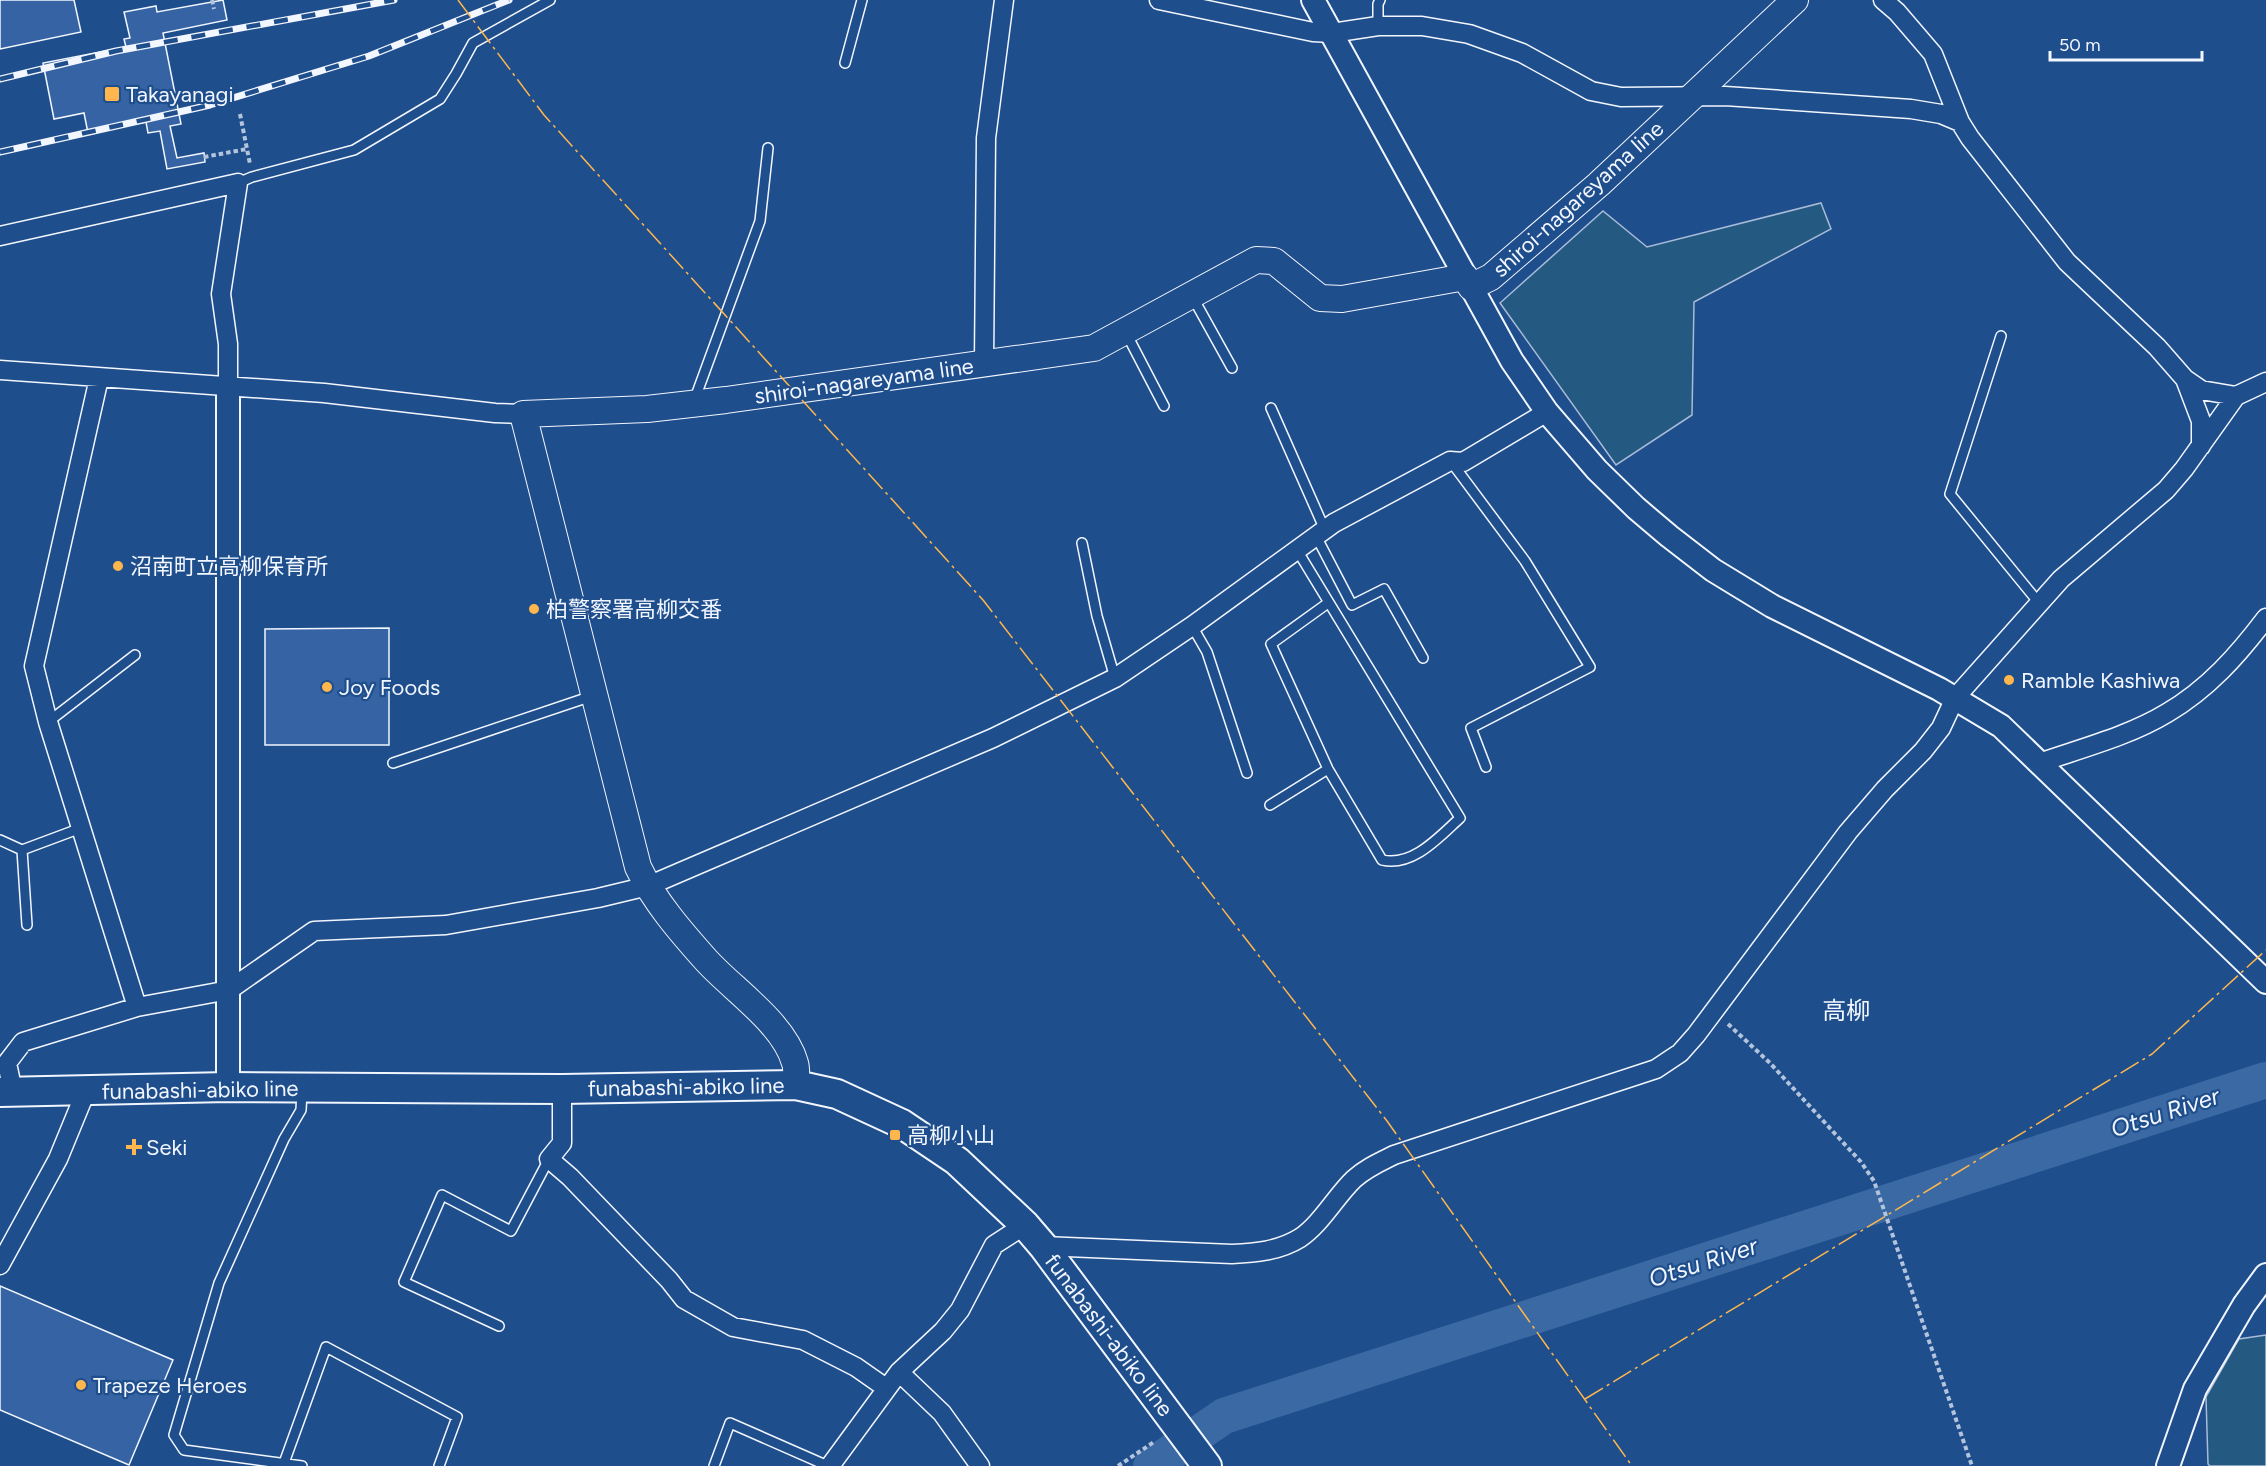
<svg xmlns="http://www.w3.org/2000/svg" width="2266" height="1466" viewBox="0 0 2266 1466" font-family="Figtree,'Noto Sans JP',sans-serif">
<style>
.green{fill:#245a82;stroke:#a8bbd7;stroke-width:1.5}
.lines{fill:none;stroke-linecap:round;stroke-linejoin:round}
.river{stroke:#3b69a3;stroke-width:36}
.building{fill:#3563a3;stroke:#f2f6ff;stroke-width:1.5}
.service-casing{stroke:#f2f6ff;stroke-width:12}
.minor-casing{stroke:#f2f6ff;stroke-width:21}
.tertiary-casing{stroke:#f2f6ff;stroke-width:26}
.secondary-casing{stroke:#f2f6ff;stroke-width:28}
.primary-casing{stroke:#f2f6ff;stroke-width:32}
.path{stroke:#b3c4dc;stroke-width:4;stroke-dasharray:4.5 3;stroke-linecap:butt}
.service{stroke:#1f4e8c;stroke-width:9}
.minor{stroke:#1f4e8c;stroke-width:18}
.tertiary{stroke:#1f4e8c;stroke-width:22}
.secondary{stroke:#1f4e8c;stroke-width:26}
.primary{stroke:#1f4e8c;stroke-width:28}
.rail-casing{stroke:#f2f6ff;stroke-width:7}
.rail{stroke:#1f4e8c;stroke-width:4.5;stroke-dasharray:14;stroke-linecap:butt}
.power{stroke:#ffb74d;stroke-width:1.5;stroke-dasharray:21 4.5 3 4.5;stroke-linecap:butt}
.poi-dot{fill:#ffb74d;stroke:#1f4e8c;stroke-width:2}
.labels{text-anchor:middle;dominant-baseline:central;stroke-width:4.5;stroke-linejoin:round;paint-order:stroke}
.poi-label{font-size:22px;fill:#f2f6ff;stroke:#1f4e8c;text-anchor:start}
.street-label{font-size:22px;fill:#f2f6ff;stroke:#1f4e8c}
.neighbourhood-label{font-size:24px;fill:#f2f6ff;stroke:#1f4e8c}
.water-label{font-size:24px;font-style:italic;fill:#f2f6ff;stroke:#1f4e8c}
</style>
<rect width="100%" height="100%" fill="#1f4e8c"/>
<path class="green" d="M1821,203L1831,229L1694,302L1692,415L1616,465L1500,303L1603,211L1647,247Z
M2266,1335V1466H2210L2208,1464L2206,1397L2239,1339Z"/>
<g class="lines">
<path class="river" d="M1151,1466L1224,1416L2266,1080"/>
</g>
<path class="building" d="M0,0H74L81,32L0,49Z
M223,0L227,20L163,33L181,124L170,126L177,158L204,153L205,162L167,169L160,131L148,133L146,122L88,133L84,113L54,119L43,63L126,47L124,39L130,38L124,12L156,6L157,12Z
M389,628V745H265V629Z
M0,1286L173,1360L129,1465L0,1410Z"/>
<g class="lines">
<g class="service-casing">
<path id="service" d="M1378,26V4L1380,0
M845,63L862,0
M238,183L252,177L354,150L440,99L456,74L473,43L550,0
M1192,296L1232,368
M1126,333L1164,406
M2001,336L1950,494L2039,603
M694,401L760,221L768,148
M1271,408L1325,530
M1452,463L1525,561L1590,667L1471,728L1486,767
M1316,536L1352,605L1384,589L1423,658
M1082,543L1097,616L1115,678
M1297,550L1460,818C1439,837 1413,867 1382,860L1328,769L1271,644L1328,603
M1192,626L1207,652L1247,773
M48,722L135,655
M393,763L592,696
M1270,805L1328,769
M0,840L22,850L81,828
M22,850L27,925
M302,1091L301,1110L284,1139L219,1283L174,1435L184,1450L302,1466
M499,1326L404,1282L442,1195L511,1231L549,1159
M284,1463L326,1347L457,1417L439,1466
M714,1466L730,1423L828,1466"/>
</g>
<g class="minor-casing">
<path id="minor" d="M1159,0L1313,32L1332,33L1378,26H1422L1469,34L1522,53L1591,91L1621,97L1725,96L1911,109L1941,114L1960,122L1970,138L2067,262L2157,347L2185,379L2201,390L2236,396
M1883,0L1897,12L1933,54L1960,122
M0,236L238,183L221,294L228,344V388
M984,364L986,138L1004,0
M0,370L324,393L495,413L523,414
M99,378L34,666L48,722L137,1007
M2185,379L2201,421V446
M2039,763C2082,748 2129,736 2167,713C2208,689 2238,655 2266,618
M562,1089V1143L549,1159L570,1177L669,1280L684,1299L733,1327L803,1340L856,1367L886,1388
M13,1092L7,1063L23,1042L137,1007L229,990L314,931L446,925L598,898L648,886L993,738L1115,678L1192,626L1334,523L1450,461L1463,462L1547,412
M1043,1246L1232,1254C1255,1253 1279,1251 1300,1238C1321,1224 1336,1196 1354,1179C1366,1168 1380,1162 1394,1155L1656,1069L1680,1053L1696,1035L1848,832L1885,789L1923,751L1941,728L1955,698L2061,579L2166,490L2184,469L2236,396L2266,382
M0,1265L58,1159L86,1091
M899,1372L942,1413L980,1466
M830,1466L899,1372L943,1331L960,1310L994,1245L1025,1225"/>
</g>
<g class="tertiary-casing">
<path id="tertiary" d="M1313,0L1512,361L1547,412L1597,470L1636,508L1669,536L1713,570L1772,606L1939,689L2001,726L2266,982
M228,1087V388
M2168,1466L2195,1389L2244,1305L2266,1275"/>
</g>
<g class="secondary-casing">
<path id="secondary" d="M796,1085C796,1078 797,1069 795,1063C784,1023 732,989 706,960C681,932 654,901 638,867L523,414L647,409L726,400L1094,348L1256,260L1274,261L1320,298L1342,299L1465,277L1471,287L1491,277L1599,184L1795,0"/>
</g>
<g class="primary-casing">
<path id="primary" d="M0,1092L228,1087L562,1089L796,1085L837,1094L902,1124L957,1161L1025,1225L1043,1246L1207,1466"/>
</g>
<path class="path" d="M212,0L214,9
M240,114L250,164
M204,157L247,149
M1728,1024L1770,1063L1861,1162L1874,1181L1972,1466
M1118,1466L1154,1442"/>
<use href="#service" class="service"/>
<use href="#minor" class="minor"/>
<use href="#tertiary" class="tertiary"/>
<use href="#secondary" class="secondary"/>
<use href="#primary" class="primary"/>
<g class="rail-casing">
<path id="rail" d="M0,79L116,51L394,0
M0,152L210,105L369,56L509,0"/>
</g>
<use href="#rail" class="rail"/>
<path class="power" d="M458,0L544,115L983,600L1387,1121L1632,1466
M1585,1399L2152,1054L2266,950"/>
</g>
<g class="poi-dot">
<rect x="104" y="86" width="16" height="16" rx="3"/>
<circle cx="118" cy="566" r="6"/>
<circle cx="534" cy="609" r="6"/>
<circle cx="2009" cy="680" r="6"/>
<circle cx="327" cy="687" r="6"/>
<rect x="889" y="1129" width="12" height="12" rx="3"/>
<path d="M131 1138h6v6h6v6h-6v6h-6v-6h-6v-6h6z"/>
<circle cx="81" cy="1385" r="6"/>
</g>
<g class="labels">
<g class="poi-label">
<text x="126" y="94">Takayanagi</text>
<text x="130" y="566">沼南町立高柳保育所</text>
<text x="546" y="609">柏警察署高柳交番</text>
<text x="2021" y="680">Ramble Kashiwa</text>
<text x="339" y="687">Joy Foods</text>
<text x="907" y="1135">高柳小山</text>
<text x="146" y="1147">Seki</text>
<text x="93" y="1385">Trapeze Heroes</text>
</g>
<g class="street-label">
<text transform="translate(1578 199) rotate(-42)">shiroi-nagareyama line</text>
<text transform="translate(864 381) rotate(-8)">shiroi-nagareyama line</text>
<text transform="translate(686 1087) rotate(-1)">funabashi-abiko line</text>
<text transform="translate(200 1090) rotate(-1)">funabashi-abiko line</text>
<text transform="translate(1109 1335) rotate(53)">funabashi-abiko line</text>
</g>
<g class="neighbourhood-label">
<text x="1846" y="1010">高柳</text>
</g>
<g class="water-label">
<text transform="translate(2165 1112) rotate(-18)">Otsu River</text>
<text transform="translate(1703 1262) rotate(-18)">Otsu River</text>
</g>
</g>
<path d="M2050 51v9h152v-9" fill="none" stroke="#f2f6ff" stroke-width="3"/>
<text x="2059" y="51" font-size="18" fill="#f2f6ff" stroke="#1f4e8c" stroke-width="4.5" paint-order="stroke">50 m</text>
</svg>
